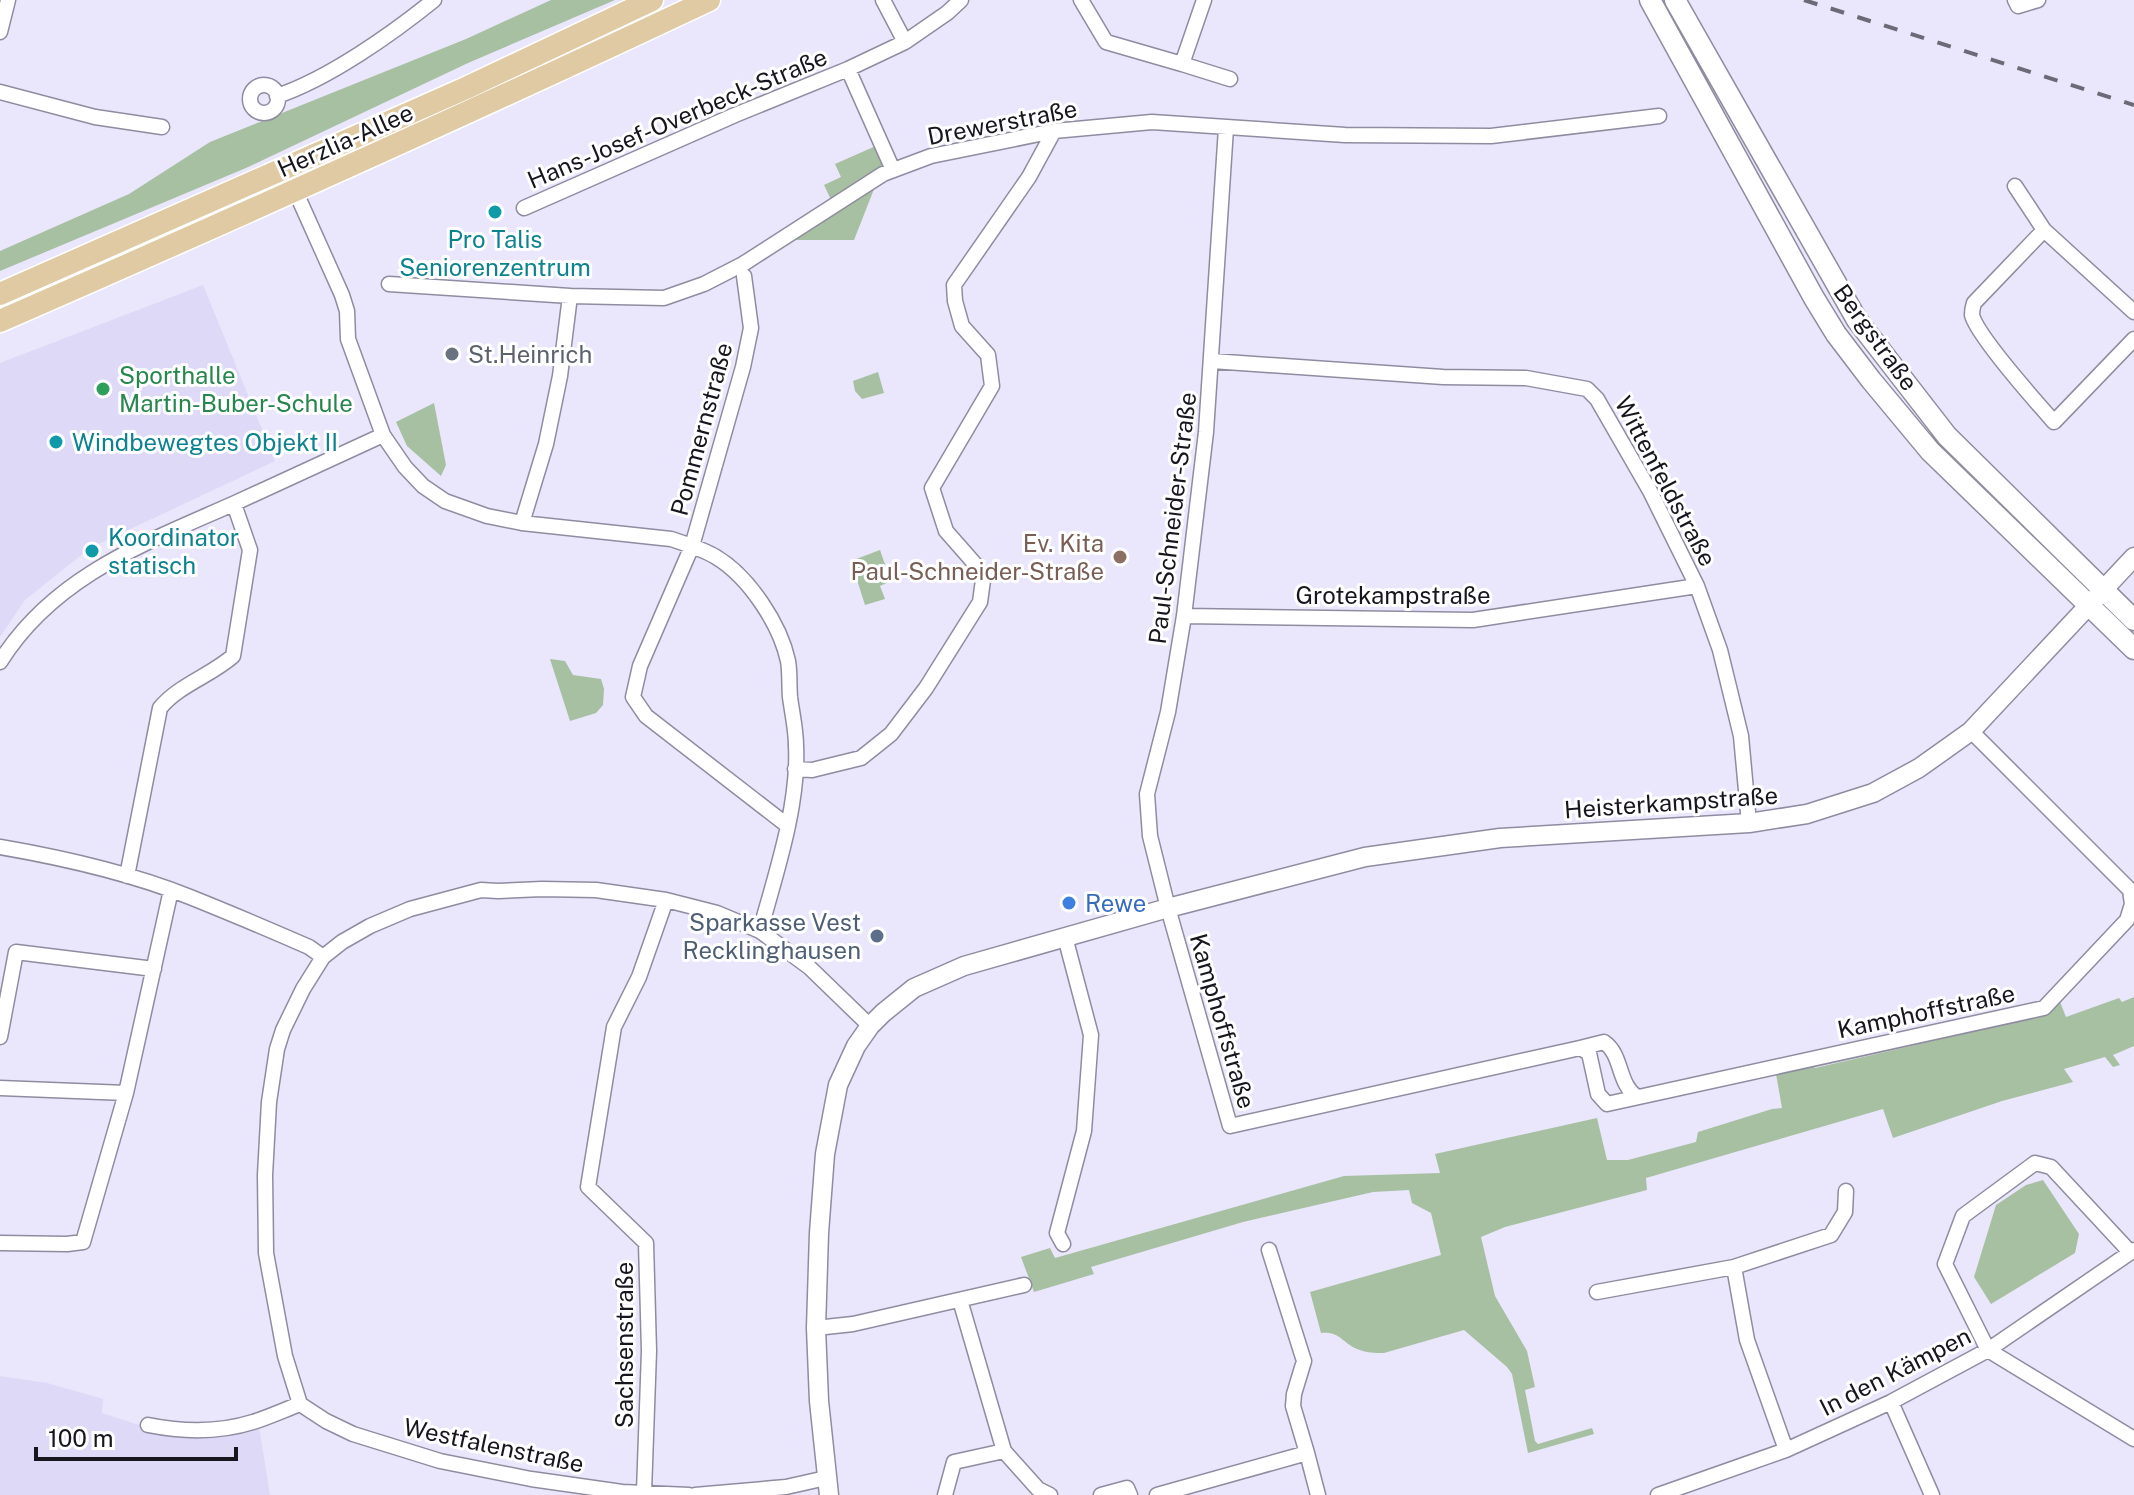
<svg xmlns="http://www.w3.org/2000/svg" width="2134" height="1495" viewBox="0 0 2134 1495" font-family="'Public Sans',sans-serif">
<style>
.built{fill:#ded9f6}
.green{fill:#a7c0a1}
.lines{fill:none;stroke-linecap:round;stroke-linejoin:round}
.minor-casing{stroke:#8f8ca0;stroke-width:17}
.tertiary-casing{stroke:#8f8ca0;stroke-width:21}
.secondary-casing{stroke:#8f8ca0;stroke-width:23}
.primary-casing{stroke:#fff;stroke-width:25}
.minor{stroke:#fff;stroke-width:14}
.tertiary{stroke:#fff;stroke-width:18}
.secondary{stroke:#fff;stroke-width:20}
.primary{stroke:#e0caa3;stroke-width:22}
.rail{stroke:#6d6a78;stroke-width:4;stroke-dasharray:14 14;stroke-linecap:butt}
.culture-dot{fill:#0f9aa8;stroke:#fff;stroke-width:3}
.worship-dot{fill:#6b7280;stroke:#fff;stroke-width:3}
.leisure-dot{fill:#2e9e5b;stroke:#fff;stroke-width:3}
.education-dot{fill:#8d6e63;stroke:#fff;stroke-width:3}
.shop-dot{fill:#3f7fe0;stroke:#fff;stroke-width:3}
.service-dot{fill:#5c6f8a;stroke:#fff;stroke-width:3}
.labels{text-anchor:middle;dominant-baseline:central;stroke-width:6;stroke-linejoin:round;paint-order:stroke}
.street-label{font-size:24px;fill:#17161e;stroke:#fff}
.culture-label{font-size:24px;fill:#0d838f;stroke:#fff;text-anchor:start}
.worship-label{font-size:24px;fill:#5b616d;stroke:#fff;text-anchor:start}
.leisure-label{font-size:24px;fill:#27864d;stroke:#fff;text-anchor:start}
.education-label{font-size:24px;fill:#785e54;stroke:#fff;text-anchor:end}
.shop-label{font-size:24px;fill:#366cbe;stroke:#fff;text-anchor:start}
.service-label{font-size:24px;fill:#4e5e75;stroke:#fff;text-anchor:end}
</style>
<rect width="100%" height="100%" fill="#eae6fc"/>
<path class="built" d="M203,285L275,461L90,548L25,600L0,637V363Z
M0,1376L47,1383L103,1399L102,1413L154,1430L223,1435L259,1427L270,1495H0Z"/>
<path class="green" d="M551,0H615L468,63L246,168L0,271V251L129,194L210,142L466,39Z
M878,145L890,172L878,179L854,240H780L834,206L824,185L841,177L835,164Z
M878,372L884,393L862,399L855,391L853,381Z
M434,403L446,465L441,476L407,446L396,422Z
M880,550L891,581L880,586L885,599L865,605L851,561Z
M550,659L565,661L573,675L601,679L604,689L603,705L596,713L570,721Z
M2134,997V1046L2113,1055L2120,1065L2113,1067L2105,1057L2064,1069L2073,1082L2002,1101L1893,1138L1883,1109L1646,1178L1647,1190L1505,1227L1481,1237L1495,1296L1527,1351L1535,1387L1525,1390L1535,1441L1538,1444L1592,1428L1594,1434L1528,1453L1512,1374L1507,1367L1464,1330L1384,1353C1375,1353 1366,1353 1357,1349C1341,1342 1340,1331 1321,1333L1310,1292L1441,1255L1431,1213L1412,1203L1409,1190L1373,1192L1243,1222L1091,1267L1094,1274L1034,1292L1021,1257L1050,1248L1055,1258L1344,1176L1440,1173L1435,1154L1597,1118L1607,1160H1628L1696,1142L1698,1132L1772,1109L1782,1108L1776,1074L1813,1066L1815,1068L2037,1017L2060,1002L2066,1017L2119,998L2122,1002Z
M2043,1180L2079,1234L2075,1253L1991,1304L1974,1277L1996,1205L2026,1185Z"/>
<g class="lines">
<g class="minor-casing">
<path id="minor" d="M883,0L905,42
M1081,0L1106,42L1182,64L1204,0
M2015,0L2018,6L2038,0
M0,32L8,0
M1182,64L1230,79
M848,69L893,170
M250 99a14 14 0 1 1 28 0a14 14 0 1 1-28 0Z
M0,92L95,117L162,127
M277,96C328,79 392,34 434,0
M1226,128L1206,432L1184,616L1168,712L1147,794L1150,836L1168,908L1230,1126L1580,1048L1589,1053L1598,1094L1607,1104L2044,1008L2127,920L2132,904L2130,890L1971,731
M285,168L342,295L347,311L348,339L383,435L405,467L423,486L445,501L487,516L522,523L671,539C686,544 703,549 716,557C749,577 780,624 788,661C790,672 789,685 790,697C792,713 796,729 796,746C799,805 776,873 760,931
M2015,186L2044,230L2134,312
M524,208L735,115L848,69L905,42L947,13L961,0
M2044,230L1974,303C1973,306 1972,312 1972,315C1977,335 2038,404 2054,422L2134,339
M744,276L751,328L743,367L692,546L640,666L633,697L646,716L788,826
M389,284L570,296L664,298L704,284L743,264L883,174L931,156L1054,131L1152,122L1345,135L1491,136L1659,116
M1212,361L1443,377L1526,378L1587,389L1597,399L1650,491L1697,586L1720,650L1741,736L1749,823
M522,523L546,444L560,376L570,296
M1184,616L1473,620L1697,586
M0,662C54,576 145,543 233,504C283,481 333,458 383,435
M795,769L812,770L861,758L891,734L926,688L980,602L983,580L975,564L946,531L932,488L992,386L988,355L962,326L955,301L954,285L1029,177L1054,131
M0,847C64,858 130,873 190,897C230,913 270,930 309,947L323,957
M127,876L160,708C179,685 210,676 233,656L250,550L234,504
M0,1037L16,952L154,969
M1580,1048L1604,1042C1623,1055 1617,1083 1637,1097
M0,1088L126,1093
M0,1243L67,1244L83,1242L126,1093L171,890
M1063,1244L1057,1233L1084,1131L1091,1035L1065,937
M1269,1250L1304,1361L1294,1394L1293,1406L1307,1453
M2130,1252L2051,1167L2035,1163L1963,1216L1945,1264L1988,1350L2134,1439
M1597,1292L1734,1267
M960,1300L1004,1451L1038,1489L1050,1495
M816,1328L853,1324L1024,1285
M1891,1402L1932,1495
M148,1425C183,1432 218,1433 253,1422C269,1417 284,1410 300,1404
M1786,1450L1747,1340L1734,1267L1831,1235L1845,1212L1846,1191
M644,1492L649,1351L646,1243L588,1187L614,1027L639,977L666,900
M689,1495L622,1492L531,1479L440,1461L353,1434L326,1421L300,1404L285,1356L266,1253L265,1175L269,1102L277,1049L283,1030L303,989L323,957L342,942L370,926L410,909L481,890L498,891L542,889L596,890L666,900L717,913L760,931L809,967L870,1026
M695,1495L786,1487L826,1478
M945,1495L954,1462L1004,1451
M1101,1495L1127,1488L1130,1495
M1157,1495L1307,1453L1318,1495
M1658,1495L1786,1450L1891,1402L1988,1350L2134,1250"/>
</g>
<g class="tertiary-casing">
<path id="tertiary" d="M829,1495L819,1401L816,1328L819,1233L825,1154L838,1085L856,1046L870,1026L883,1013L914,988L964,966L1168,908L1365,857L1500,838L1749,823L1807,814L1873,793L1919,768L1971,731L2134,557"/>
</g>
<g class="secondary-casing">
<path id="secondary" d="M1650,0L1814,298L1836,334L1871,380L1930,451L2134,649
M1675,0L1857,320L1947,436L2134,620"/>
</g>
<g class="primary-casing">
<path id="primary" d="M0,294L466,88L652,0
M0,321C238,217 474,111 709,0"/>
</g>
<use href="#minor" class="minor"/>
<use href="#tertiary" class="tertiary"/>
<use href="#secondary" class="secondary"/>
<use href="#primary" class="primary"/>
<path class="rail" d="M1804,0L2134,105"/>
</g>
<g class="culture-dot">
<circle cx="495" cy="212" r="8"/>
<circle cx="56" cy="442" r="8"/>
<circle cx="92" cy="551" r="8"/>
</g>
<circle class="worship-dot" cx="452" cy="354" r="8"/>
<circle class="leisure-dot" cx="103" cy="389" r="8"/>
<circle class="education-dot" cx="1120" cy="557" r="8"/>
<circle class="shop-dot" cx="1069" cy="903" r="8"/>
<circle class="service-dot" cx="877" cy="936" r="8"/>
<g class="labels">
<g class="street-label">
<text transform="translate(677 118) rotate(-23)">Hans-Josef-Overbeck-Straße</text>
<text transform="translate(1002 122) rotate(-11)">Drewerstraße</text>
<text transform="translate(345 140) rotate(-24)">Herzlia-Allee</text>
<text transform="translate(1876 337) rotate(54)">Bergstraße</text>
<text transform="translate(701 429) rotate(-75)">Pommernstraße</text>
<text transform="translate(1666 481) rotate(62)">Wittenfeldstraße</text>
<text transform="translate(1172 518) rotate(-83)">Paul-Schneider-Straße</text>
<text x="1393" y="595">Grotekampstraße</text>
<text transform="translate(1671 802) rotate(-4)">Heisterkampstraße</text>
<text transform="translate(1926 1011) rotate(-12)">Kamphoffstraße</text>
<text transform="translate(1223 1021) rotate(74)">Kamphoffstraße</text>
<text transform="translate(624 1345) rotate(-90)">Sachsenstraße</text>
<text transform="translate(1895 1371) rotate(-27)">In den Kämpen</text>
<text transform="translate(494 1445) rotate(12)">Westfalenstraße</text>
</g>
<g class="culture-label">
<text x="495" y="239" text-anchor="middle">Pro Talis<tspan x="495" dy="28">Seniorenzentrum</tspan></text>
<text x="72" y="442">Windbewegtes Objekt II</text>
<text x="108" y="537">Koordinator<tspan x="108" dy="28">statisch</tspan></text>
</g>
<g class="worship-label">
<text x="468" y="354">St.Heinrich</text>
</g>
<g class="leisure-label">
<text x="119" y="375">Sporthalle<tspan x="119" dy="28">Martin-Buber-Schule</tspan></text>
</g>
<g class="education-label">
<text x="1104" y="543">Ev. Kita<tspan x="1104" dy="28">Paul-Schneider-Straße</tspan></text>
</g>
<g class="shop-label">
<text x="1085" y="903">Rewe</text>
</g>
<g class="service-label">
<text x="861" y="922">Sparkasse Vest<tspan x="861" dy="28">Recklinghausen</tspan></text>
</g>
</g>
<path d="M36 1447v12h200v-12" fill="none" stroke="#17161e" stroke-width="4"/>
<text x="48" y="1447" font-size="24" fill="#17161e" stroke="#ffffff" stroke-width="6" paint-order="stroke">100 m</text>
</svg>
